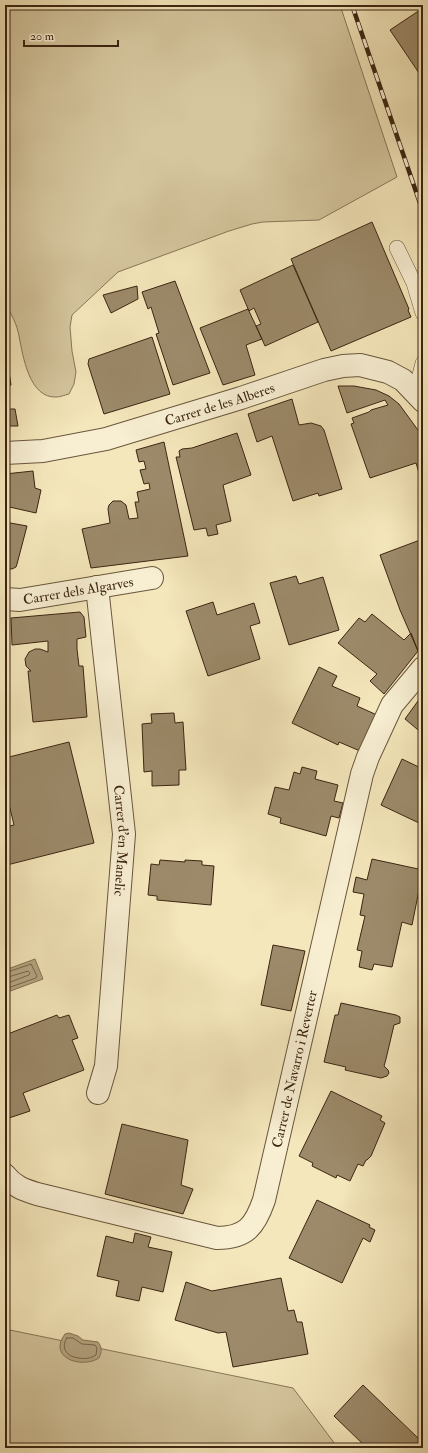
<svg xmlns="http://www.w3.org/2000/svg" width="428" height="1453" viewBox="0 0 428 1453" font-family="'IM FELL Double Pica',serif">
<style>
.green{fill:#d5c69e;stroke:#887658}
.water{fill:#b5a582;stroke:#857255}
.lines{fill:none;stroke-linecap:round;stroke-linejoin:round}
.shore{stroke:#78654a;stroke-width:1}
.building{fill:#9c8a6a;stroke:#3c2512}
.service-casing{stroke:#6a563c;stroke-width:16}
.minor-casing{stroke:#6a563c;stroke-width:24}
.tertiary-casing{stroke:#6a563c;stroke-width:24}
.service{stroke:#f8efd3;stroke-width:15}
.minor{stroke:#f8efd3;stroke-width:22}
.tertiary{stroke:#f8efd3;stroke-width:22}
.rail-casing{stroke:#3c2512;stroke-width:4.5}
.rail{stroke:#f8efd3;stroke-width:3;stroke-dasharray:9;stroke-linecap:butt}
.labels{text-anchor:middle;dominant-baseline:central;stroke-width:3;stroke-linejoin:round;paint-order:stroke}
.street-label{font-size:14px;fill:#3c2512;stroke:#f8efd3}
</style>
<rect width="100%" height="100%" fill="#f4e7bb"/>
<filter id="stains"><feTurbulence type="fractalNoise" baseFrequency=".005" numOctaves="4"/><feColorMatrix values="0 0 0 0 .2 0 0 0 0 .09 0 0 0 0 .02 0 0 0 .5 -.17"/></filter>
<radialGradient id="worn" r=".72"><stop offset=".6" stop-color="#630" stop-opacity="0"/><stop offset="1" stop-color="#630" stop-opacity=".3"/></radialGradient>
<path class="green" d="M5,5H340L397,177L319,220L263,222L252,224L229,231L118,272L72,315L70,327L72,351L76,372L74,384L69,394C65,395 60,397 57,397C29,399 23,356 19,336C17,325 12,314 5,305Z
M5,1329L293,1388L338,1448H5Z"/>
<path class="water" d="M35,959L43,979L5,993V970Z
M69,1333L78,1336L83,1340L98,1342C102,1347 102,1352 99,1358C82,1369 47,1358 65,1334Z"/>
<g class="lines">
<path class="shore" d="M5,973L31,964L37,976L36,978L5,989
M5,978L28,971L30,973L29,975L5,984
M67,1338H73L82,1344L95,1345L97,1348L96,1355C89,1360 79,1359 71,1356C64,1352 62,1345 67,1338Z"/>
</g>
<path class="building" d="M423,8V79L390,30Z
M372,222L409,309L408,310L411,317L331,351L291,259Z
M293,265L318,322L265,346L256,326L261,324L254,308L249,311L240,290Z
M175,281L210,373L173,385L156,334L159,333L151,307L148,309L142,292Z
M137,286L138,299L111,313L103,295Z
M248,309L262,339L246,345L255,375L223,385L200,328Z
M152,337L170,394L104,414L88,364L89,359Z
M5,351L10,378L11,385L5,386Z
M338,386H354L376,390L389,396L399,404L423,437V472L419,473L416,463L370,478L351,424L354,423L352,418L369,412L371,410L388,405L385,400L347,413Z
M292,399L299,425L311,423L321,426L324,430L342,489L319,496L318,493L293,501L272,436L257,442L248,414Z
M5,409H15L18,426H5Z
M237,433L251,475L223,485L231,521L216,525L218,534L208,536L206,528L194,530L176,457H180L179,451L182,449L192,448Z
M164,442L188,556L91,568L82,529L110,523L108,509L109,505L113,501H121L126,505L129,519L138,518L135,502H139L137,492L150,489L149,483L144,484L140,470L146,469L144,461L139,462L136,450Z
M33,471L35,488L41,490L36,513L5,506V474Z
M5,522L27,526L17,564L16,567L12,569L5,568Z
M420,540L423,549V645L418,651L400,610L380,555Z
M296,576L299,584L323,577L339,630L289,645L270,583Z
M213,602L217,615L254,603L260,623L250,626L260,659L208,676L186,611Z
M80,612L84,617L86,637L77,639V649L79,666H83L87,717L33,722L28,671H31L26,666L25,659L29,652L35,649H40L48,652V641L12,645L11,618Z
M372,614L404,640L411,633L418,651L384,694L370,681L377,674L338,643L359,618L365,622Z
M319,667L337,676L332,686L360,698L357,706L377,715L360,751L339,742L338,745L292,723Z
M423,694V734L405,719Z
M174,713L175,723L183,722L186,770H179V785L152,786V771L144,772L142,724L152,723L151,714Z
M69,742L94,843L7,865L5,856V827L14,825L7,796L5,797V758Z
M402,759L423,769V815L419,823L381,805Z
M302,767L317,771L315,779L338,785L334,801L343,803L339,818L331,816L326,836L280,823L281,818L268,814L275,787L289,790L294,772L300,774Z
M372,859L423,870L412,925L402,922L392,967L374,964L372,970L359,967L362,951L357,950L365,916L360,915L364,894L353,892L356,877L367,880Z
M160,860L185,862V860L202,861V865L214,866L211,905L157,900V896L148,895L151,864L159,865Z
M273,945L305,951L291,1011L261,1005Z
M341,1003L396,1015L400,1017V1023L394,1025L386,1059L384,1066L388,1070L389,1073L387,1076L381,1078L345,1070L346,1067L324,1062L335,1015H338Z
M57,1015L59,1018L69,1015L78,1038L72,1040L84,1070L23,1093L30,1111L6,1119L5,1035Z
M331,1091L382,1116L380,1120L385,1123L371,1156L367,1160H366L363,1166L358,1164L350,1181L337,1175L336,1178L312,1166L313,1163L299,1156Z
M122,1124L188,1140L181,1185L193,1189L183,1214L105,1194Z
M317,1200L370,1225L369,1227L375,1230L370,1242L363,1238L342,1283L289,1258Z
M135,1233L151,1237L148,1247L172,1252L163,1292L142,1287L139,1301L116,1296L119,1281L97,1276L106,1236L133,1243Z
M281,1278L288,1311L294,1310L297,1322H302L308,1354L233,1367L226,1332L218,1333L175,1320L186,1282L212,1291Z
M363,1385L419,1439L421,1441L423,1439V1448H367L334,1416Z"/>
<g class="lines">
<g class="service-casing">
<path id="service" d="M397,248L414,283L423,313
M414,390L420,375L423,363"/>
</g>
<g class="minor-casing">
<g id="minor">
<path id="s1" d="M97,587L124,834L106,1066L98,1093"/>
<path id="s2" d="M5,599L20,600L152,578"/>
<path id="s3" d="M5,1175C13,1186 24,1190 37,1194L217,1238C246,1238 255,1226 264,1200L362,774L368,757L392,705L423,668"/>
</g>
</g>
<g class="tertiary-casing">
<g id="tertiary">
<path id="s4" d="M5,453L43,451L106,439L241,398L324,370L343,366L360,365L388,372L403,380L423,401"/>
</g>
</g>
<use href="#service" class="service"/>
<use href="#minor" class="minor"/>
<use href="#tertiary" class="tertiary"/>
<g class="rail-casing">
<path id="rail" d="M352,5L423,212"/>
</g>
<use href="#rail" class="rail"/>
</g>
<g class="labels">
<g class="street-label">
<text stroke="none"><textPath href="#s4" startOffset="221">Carrer de les Alberes</textPath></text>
<text stroke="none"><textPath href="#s2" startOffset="74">Carrer dels Algarves</textPath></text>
<text stroke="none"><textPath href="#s1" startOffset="255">Carrer d'en Manelic</textPath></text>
<text stroke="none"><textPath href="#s3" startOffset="424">Carrer de Navarro i Reverter</textPath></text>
</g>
</g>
<rect width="428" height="1453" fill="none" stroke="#f4e7bb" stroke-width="20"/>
<rect x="6" y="6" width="416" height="1441" fill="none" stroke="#3c2512" stroke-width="2"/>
<rect x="10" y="10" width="408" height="1433" fill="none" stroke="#3c2512"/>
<path d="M24 40v6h94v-6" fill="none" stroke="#3c2512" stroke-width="2"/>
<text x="30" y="40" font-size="12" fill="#3c2512" stroke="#f8efd3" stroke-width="3" paint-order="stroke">20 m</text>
<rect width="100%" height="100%" filter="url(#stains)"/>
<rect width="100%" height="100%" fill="url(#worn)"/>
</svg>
